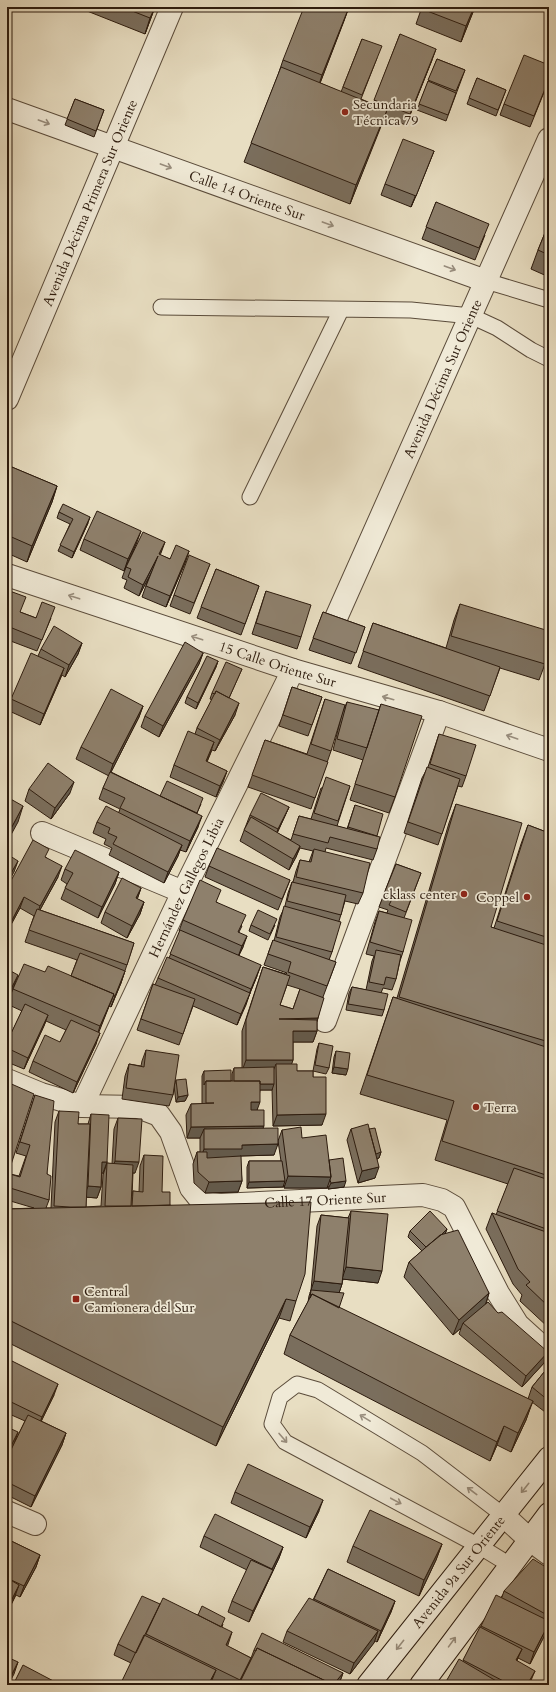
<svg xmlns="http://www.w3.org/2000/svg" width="556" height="1692" viewBox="0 0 556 1692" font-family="Cardo,serif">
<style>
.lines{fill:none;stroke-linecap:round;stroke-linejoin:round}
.service-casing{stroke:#5b4c3b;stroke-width:17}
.minor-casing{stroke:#5b4c3b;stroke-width:24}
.secondary-casing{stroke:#2c1b0e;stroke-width:24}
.service{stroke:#f0ead7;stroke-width:15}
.minor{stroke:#f0ead7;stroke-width:22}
.secondary{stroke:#f0ead7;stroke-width:22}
.wall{fill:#7a6e5d;stroke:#2c1b0e;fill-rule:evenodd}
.shaded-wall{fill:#635a4c;stroke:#2c1b0e}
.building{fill:#8e806c;stroke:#2c1b0e}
.oneway{stroke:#988d7d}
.poi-dot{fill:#8f2418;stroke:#f0ead7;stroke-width:1.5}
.labels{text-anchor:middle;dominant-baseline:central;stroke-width:3.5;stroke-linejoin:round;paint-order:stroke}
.poi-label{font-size:14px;fill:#2c1b0e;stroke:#f0ead7;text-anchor:start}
.street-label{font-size:14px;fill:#2c1b0e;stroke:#f0ead7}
</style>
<rect width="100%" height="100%" fill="#e8dec2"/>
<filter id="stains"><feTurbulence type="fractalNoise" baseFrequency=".005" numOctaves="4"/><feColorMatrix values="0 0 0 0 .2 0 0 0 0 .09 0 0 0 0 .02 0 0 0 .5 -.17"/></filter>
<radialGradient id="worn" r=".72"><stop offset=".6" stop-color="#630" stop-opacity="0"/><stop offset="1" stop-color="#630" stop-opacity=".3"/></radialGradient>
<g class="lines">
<g class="service-casing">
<path id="service" d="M486,281L549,300
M161,307L411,310L471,316L497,328L531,350L549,359
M250,497L341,310
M503,1515L422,1453L318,1390L297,1384L280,1397L272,1424L285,1442L479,1546L510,1565"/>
</g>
<g class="minor-casing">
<g id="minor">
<path id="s1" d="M7,109L486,281"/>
<path id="s2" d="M7,399L172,7"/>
<path id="s3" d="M7,575L293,670L439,712L549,750"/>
<path id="s4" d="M336,618L549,139"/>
<path d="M42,833L183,892"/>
<path d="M325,1021L439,712"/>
<path id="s5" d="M7,1080L41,1094L82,1106L138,1107L159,1115L171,1132L191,1188L203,1203L220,1205L423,1195L442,1200L454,1207L498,1293L518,1325L549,1353"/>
<path id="s6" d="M82,1106L183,892L293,670"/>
<path d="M7,1512L35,1524"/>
<path d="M503,1515L530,1540L549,1554"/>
</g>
</g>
<g class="secondary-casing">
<g id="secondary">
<path id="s7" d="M368,1685L549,1458"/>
<path d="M421,1685L549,1514"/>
</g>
</g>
<use href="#service" class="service"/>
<use href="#minor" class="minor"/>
<use href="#secondary" class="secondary"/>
</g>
<path class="wall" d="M77,7H155L145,34Z
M349,7L320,83L341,92L362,39L377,58L361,99L373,104L400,34L432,60L406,125L384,117L350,204L244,162L278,75L283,60Z
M422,7H475L461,42L416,24Z
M437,59L465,70L446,121L417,110Z
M477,78L506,90L496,116L467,104Z
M549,80L530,127L500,115L504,104Z
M75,99L104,110L94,137L65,125Z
M434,151L411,207L381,195L385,184Z
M436,202L485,235L475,260L422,239Z
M549,223V277L531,269L538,250Z
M7,465L57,486L52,502L27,562L7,553Z
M59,512L88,523L72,558L58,551L70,524L57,518Z
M84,539L137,542L124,571L80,550Z
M189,551L185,563L166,607L142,597L150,574L139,596L124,588L127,580L122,578L126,567L160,555L170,559Z
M210,564L190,614L170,606L174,595Z
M216,569L259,586L241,635L197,618Z
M7,590L20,612L36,618H51L37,651L8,640L7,643Z
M266,591L301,637L297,649L252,634Z
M460,604L545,664L539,680L500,668L484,711L358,667L373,623L446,648L454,620Z
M323,612L365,627L351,664L309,650Z
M82,643L78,654L65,677L62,675L40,725L7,710L11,699L38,656L41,649Z
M203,653L199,664L159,737L141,727L145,716Z
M218,661L216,667L196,709L185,703L187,697Z
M242,669L229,698L235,715L215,751L212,750L207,762L227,771L223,782L216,797L170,777L174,765L195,734L197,728L212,700L210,699L212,693Z
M292,687L322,697L308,736L279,726Z
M325,699L331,751L311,809L248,787L265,740L307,754Z
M347,702L376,718L381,704L395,797L389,813L350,800L363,760L333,750L342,713Z
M143,706L139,717L111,772L160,796L201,804L197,813L198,827L186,852L180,850L178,856L164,883L109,855L112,848L104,844L106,839L93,833L97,822L119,812L120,809L99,799L103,788L109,776L76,759L81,747Z
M439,734L466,776L462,787L458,786L438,845L404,833L422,778L428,767Z
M350,786L337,826L347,829L355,805L377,837V849L373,860L326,848L325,852L363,893L358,904L345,901L339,921L332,952L329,960L336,962L323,997L317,1022V1031L313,1042H293V1060L291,1064L297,1071H313L317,1049L319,1043L329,1068L326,1074L313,1071V1077L322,1125L273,1126L272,1088V1090H260L257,1110L263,1128L274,1155L240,1156L242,1181L238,1192L205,1193L194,1183L193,1164L197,1152H200V1138H187L186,1115L191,1104H202V1076L204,1071L232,1081V1074L234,1068H242V1031L263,967L286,974L287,973L264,965L273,940L274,941L280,917L285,906L288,893L292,882H293L296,871L300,860L309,862L313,851L300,848L296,857L289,870L240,841L250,815L289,807L284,818L277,833L291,840L299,816L311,819L321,788ZM287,985L300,989L293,1009L280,1005Z
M29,789L70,793L51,819L25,801Z
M456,804L491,927L494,928L521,844L528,825L549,833V1328L520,1301L522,1295L513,1284L486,1229L492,1213L496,1215L508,1184L435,1160L447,1120L360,1094L393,997L397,998L449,823Z
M46,857L58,877L40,910L134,943L121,983L111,1007L109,1006L98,1033L96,1044L73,1093L29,1072L33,1061L60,1042L66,1030L46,1021L24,1069L7,1062V1042L22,1011L7,1004L13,989L45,972L71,976L77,960L25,942L34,916L20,908L7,932V888Z
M396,864L421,873L404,918L403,952L400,961L396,979L392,990L383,988L381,993L384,1010L382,1016L346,1010L349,993L352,987L366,990L372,961L374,956L366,954L375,922L379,911L387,913L388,910L379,907Z
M209,866L290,880L278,910L205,877Z
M65,869L119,872L115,884L98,918L61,899L67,884L61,880Z
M141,888L137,899L144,902L140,914L127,938L101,923L105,912Z
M217,902L242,926L239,932L243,947L239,955L257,976L237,1025L193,1006L179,1045L137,1030L153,984L155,985L158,978L169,958L180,932L179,931L183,920Z
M251,925H275L268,940L249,931Z
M146,1050L174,1086L176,1080L188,1095L185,1101L176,1102L174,1086L173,1095L169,1106L122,1099L125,1076L129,1064L141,1066L142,1061Z
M336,1051L346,1075L332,1073L334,1057Z
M35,1095L47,1174L49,1200L46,1208H51L55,1122L59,1111L78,1124H88L91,1114L107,1162L103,1173H102L101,1187L97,1198L86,1197V1207L101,1206L103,1175L107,1163L112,1164L114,1129L118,1118L135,1173H133L132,1196L133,1191L139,1192L140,1166L144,1155L162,1192L170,1205L296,1301L290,1321L279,1318L216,1446L7,1342V1209L34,1208L7,1200V1183L10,1174L19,1176L26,1156L16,1153Z
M351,1129H369L381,1152L379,1158L377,1159L375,1178L358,1183L347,1140Z
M282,1130L302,1138L329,1160L344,1187L328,1189V1186L327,1188H284V1185L283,1187L247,1188V1167L249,1161H281L278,1141Z
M351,1211L378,1283L343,1279L342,1284L339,1293V1308L528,1399L532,1387L549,1366V1415L532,1402L526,1420L511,1452L497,1445L490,1461L284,1354L290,1335L308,1302L309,1296L311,1290L317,1226L321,1215L348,1218Z
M447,1229L445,1234L489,1293L486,1304L498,1313L544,1363L522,1387L459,1334L461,1328L453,1335L404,1277L409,1262L422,1251L408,1237L410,1231Z
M7,1372L54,1395L41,1421L66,1433L62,1445L31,1507L7,1495V1458L25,1421L7,1413Z
M235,1492L319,1511L306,1538L231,1503Z
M204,1536L283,1547L279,1558L249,1622L228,1612L232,1601L247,1570L200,1547Z
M7,1539L40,1555L36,1567L20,1597L16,1595L7,1613Z
M442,1544L436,1560L419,1596L347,1562L353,1546Z
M328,1569L395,1601L391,1612L377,1642L375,1641L350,1674L283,1642L287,1631L313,1600Z
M549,1569V1630L547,1629L530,1664L518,1658L517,1661L531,1682L529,1685H444L463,1661L481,1626L502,1597L504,1591Z
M160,1604L198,1615L223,1624L222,1627L227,1646L251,1658L246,1671L251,1661H250L254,1650L343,1673L339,1684L338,1685H212L131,1663L114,1655L118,1644Z"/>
<path class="shaded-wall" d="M155,7L145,34L150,18Z
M349,7L344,21L317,91L322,75Z
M474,7H475L461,42L466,26Z
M436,49L432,60L406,125L410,114Z
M387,110L380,129L350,204L356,185Z
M434,151L429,162L411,207L416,196Z
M57,486L52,502L27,562L32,546Z
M90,517L88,523L72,558L74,552Z
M141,531L137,542L124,571L128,559Z
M165,542L161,553L155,565L159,554Z
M189,551L185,563L166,607L170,596Z
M158,556L154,568L139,596L143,585Z
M82,643L78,654L65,677L69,665Z
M203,653L199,664L159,737L163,726Z
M218,661L216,667L196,709L198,703Z
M64,668L60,679L40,725L44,714Z
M239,703L235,715L215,751L220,740Z
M143,706L139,717L109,776L113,764Z
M214,742L210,754L202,773L206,761Z
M227,771L223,782L216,797L220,786Z
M74,782L70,793L51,819L55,808Z
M23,806L18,822L7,842V836Z
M289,807L274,840L278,829Z
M202,816L198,827L186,852L190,841Z
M182,845L178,856L164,883L168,872Z
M300,846L296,857L289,870L293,859Z
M18,861L14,872L7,884V880Z
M62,866L58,877L36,917L40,906Z
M119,872L115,884L98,918L102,907Z
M141,888L137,900L136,898Z
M24,897L20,908L7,932L11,922Z
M144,902L140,914L127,938L132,926Z
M247,936L243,947L238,957L242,946Z
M261,965L257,976L247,1000L251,989Z
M125,971L121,983L111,1007L115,996Z
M18,975L14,986L7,1000V997Z
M250,993L246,1005L237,1025L241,1014Z
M114,994L108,1009L95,1042L100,1026Z
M48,1015L44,1026L24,1069L28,1058Z
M318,1018L314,1030L279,1019Z
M293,1031H317L313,1042H288Z
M100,1033L96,1044L73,1093L77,1082Z
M246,1060H293L289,1072L276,1064L273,1071H242Z
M334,1067L348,1069L346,1075L332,1073Z
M234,1084H274L272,1090H232Z
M188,1095L185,1101L176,1102L178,1097Z
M251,1102H260L256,1113H247Z
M326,1114L322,1125L273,1126L277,1115Z
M264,1126L259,1137L204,1129L200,1138H187L191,1127Z
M278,1144L274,1155L240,1156L238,1160H200L204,1149L242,1145Z
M381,1152L379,1158L371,1160L373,1154Z
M115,1161L139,1162L135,1173L111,1172Z
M102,1162H107L103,1173H98Z
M379,1167L375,1178L358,1183L362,1171Z
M288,1176L331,1177L327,1188H284Z
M242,1181L238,1192L205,1193L209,1182Z
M285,1181L283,1187L247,1188L249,1182Z
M346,1181L344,1187L328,1189L331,1183Z
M88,1186L101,1187L97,1198L84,1197Z
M447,1229L445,1234L428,1248Z
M346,1267L382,1271L378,1283L342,1279Z
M314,1281L342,1284L338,1296L310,1293Z
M489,1293L484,1309L463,1323L461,1328L453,1335L459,1320Z
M286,1299L279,1318L216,1446L223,1427Z
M548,1352L544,1363L522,1387L526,1376Z
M58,1384L54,1395L38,1428L42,1417Z
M533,1401L526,1420L511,1452L518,1433Z
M504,1426L497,1445L490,1461L497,1442Z
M18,1432L14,1444L7,1457V1454Z
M66,1433L62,1445L31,1507L35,1496Z
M323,1500L319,1511L306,1538L310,1527Z
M442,1544L436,1560L419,1596L424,1580Z
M283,1547L279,1558L249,1622L253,1611L269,1577L272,1569Z
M40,1555L36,1567L20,1597L24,1586Z
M19,1585L15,1596L7,1613L8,1607Z
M395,1601L391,1612L377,1642L381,1631Z
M549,1623L546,1633L530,1664L534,1652Z
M378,1631L374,1643L350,1674L354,1663Z
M232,1632L227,1648L226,1645Z
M522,1649L517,1660L512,1672L516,1660Z
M251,1658L245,1673L239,1685H238Z
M18,1662L14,1674L8,1685H7Z
M216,1670L210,1685H208Z
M535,1671L529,1685H527Z
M343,1673L339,1684L338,1685H333Z"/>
<path class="building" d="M122,7H155L150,18Z
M304,7H349L322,75L283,60Z
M422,7H474L466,26L422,9Z
M400,34L436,49L410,114L374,100Z
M362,39L382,46L362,95L343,87Z
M524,55L549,65V79L534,116L504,104Z
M437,59L465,70L456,91L428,80Z
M281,67L387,110L356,185L251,143Z
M477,78L506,90L498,110L469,98Z
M428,81L456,93L448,115L419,104Z
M75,99L104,110L96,131L67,119Z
M403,139L434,151L416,196L385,184Z
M436,202L489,224L479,248L426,227Z
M549,223V255L538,250Z
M7,465L57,486L32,546L7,535Z
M63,504L90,517L74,552L60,545L73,519L59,512Z
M97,511L141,531L128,559L84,539Z
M143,532L165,542L159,554L170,559L176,545L189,551L170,596L146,586L158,556L143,585L128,577L131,569L126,567Z
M189,555L210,564L194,603L174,595Z
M216,569L259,586L245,624L201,607Z
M7,590L26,597L20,612L36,618L42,602L55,607L42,640L7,626Z
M266,591L311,605L301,637L256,623Z
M460,604L549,631V651L545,664L451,636Z
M323,612L365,627L356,653L313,638Z
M373,623L500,667L490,696L363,651Z
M54,626L82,643L69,665L41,649Z
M7,630L11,632L7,643Z
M185,642L203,653L163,726L145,716Z
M31,653L64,668L44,714L11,699Z
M207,656L218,661L198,703L187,697Z
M226,662L242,669L229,698L216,691L215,694L212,693Z
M292,687L322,697L312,725L283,715Z
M111,689L143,706L113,764L81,747Z
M216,691L239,703L220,740L197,728Z
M325,699L345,705L331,751L311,744Z
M347,702L379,710L367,748L337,739Z
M381,704L422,716L395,797L355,784Z
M188,731L214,742L206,761L227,771L220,786L174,765Z
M439,734L476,745L466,776L430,764Z
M265,740L328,762L315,798L252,775Z
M7,752L10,753L7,759Z
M48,763L74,782L55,808L29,789Z
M427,767L460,779L442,834L408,822Z
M110,772L202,816L190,841L120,808L125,798L103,788Z
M326,777L350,786L338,821L314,813Z
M167,781L203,798L197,813L160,796Z
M261,793L289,807L278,829L250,815Z
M7,797L23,806L7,836Z
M456,804L522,823L491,927L549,946V1042L399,997Z
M355,805L383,814L377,836L348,827Z
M106,806L182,845L168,872L113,844L117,837L108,833L110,828L97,822Z
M299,816L380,837L377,849L330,837L328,843L293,834Z
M251,817L300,846L293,859L244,830Z
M528,825L549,833V938L497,921Z
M33,840L49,849L45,857L62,866L40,906L24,897L11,922L7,920V888Z
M217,848L290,880L282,899L209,866Z
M314,849L370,863L363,893L296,877L300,860L311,862Z
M75,850L119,872L102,907L65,888L73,873L65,869Z
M7,854L18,861L7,880Z
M396,864L421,873L406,912L389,905L392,899L383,896Z
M122,878L141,888L136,898L144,902L132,926L105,912Z
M200,880L221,890L216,902L246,915L238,932L247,936L242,946L183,920Z
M292,882L346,895L341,915L287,901Z
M284,906L341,922L332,952L276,937Z
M37,909L134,943L127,965L29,930Z
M258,910L277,919L270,934L251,925Z
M379,911L412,920L403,952L370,942Z
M180,930L261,965L251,989L170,954Z
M273,940L336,962L327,986L288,972L291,962L268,954Z
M376,950L401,955L396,979L386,977L384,985L369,982Z
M80,953L125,971L115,996L113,995L114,994L71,976Z
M167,957L250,993L241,1014L158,978Z
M24,964L45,972L48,966L114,994L100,1026L13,989Z
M263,967L290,976L280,1005L293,1009L300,989L324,998L318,1018L279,1019L317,1020V1031H293V1060H246V1020Z
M7,969L18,975L7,997Z
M153,984L195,999L183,1034L141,1019Z
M352,987L388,994L384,1010L348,1004Z
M393,997L549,1048V1176L442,1141L454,1101L367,1075Z
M25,1004L48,1015L28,1058L7,1048V1042Z
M71,1020L100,1033L77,1082L33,1061L45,1035L60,1042Z
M319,1043L333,1046L329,1068L315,1065Z
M146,1050L179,1055L173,1095L126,1088L129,1064L144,1067Z
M336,1051L350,1053L348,1069L334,1067Z
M276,1064H297V1071H313V1077H326V1114L277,1115Z
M274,1067V1084H260V1081H234V1068Z
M231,1070V1081H206L204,1085V1071Z
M186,1079L188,1095L178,1097L176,1080Z
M206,1081H260V1102H251V1110H264V1126L191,1127V1104L214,1103H206Z
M7,1082L34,1094L7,1177Z
M35,1095L54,1101L47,1174L51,1176L49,1200L7,1187V1184L10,1174L20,1177L30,1145L20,1142Z
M59,1111L79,1112L78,1124H90L86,1207H70L54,1206Z
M91,1114L109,1115L107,1162H102L101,1187L88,1186Z
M118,1118L142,1119L139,1162L115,1161Z
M368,1124L379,1167L362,1171L351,1129Z
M301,1127L302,1138L326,1135L331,1177L288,1176L282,1130Z
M278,1128V1144L242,1145V1149H204V1129Z
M375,1128L381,1152L376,1154L369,1129Z
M197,1152H207V1158L241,1156L242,1181L209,1182L198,1172Z
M144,1155L163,1156L162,1192H170V1205L132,1206L133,1191L143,1192Z
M343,1158L346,1181L331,1183L330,1180L331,1177L329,1160Z
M249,1161H282L285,1181L249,1182Z
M107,1163L133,1165L131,1206H105Z
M514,1168L549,1180V1230L497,1211Z
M311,1202L305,1274L296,1301L286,1299L223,1427L7,1319V1209Z
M351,1211L388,1214L382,1271L346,1267Z
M430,1211L447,1229L441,1235L426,1247L410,1231Z
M492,1213L549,1233V1307L526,1285L530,1282L518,1269Z
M321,1215L349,1218L342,1284L314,1281Z
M458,1230L489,1293L459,1320L409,1262L440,1235Z
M311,1290L344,1293L339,1308L312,1294L310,1298Z
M312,1294L533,1401L518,1433L504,1426L497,1442L290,1335Z
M488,1302L498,1313L502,1312L548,1352L526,1376L463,1323Z
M12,1361L58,1384L42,1417L7,1400V1372Z
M549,1366V1401L532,1387Z
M28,1415L66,1433L35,1496L7,1482V1458Z
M7,1427L18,1432L7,1454Z
M248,1464L323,1500L310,1527L235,1492Z
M370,1510L442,1544L424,1580L353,1546Z
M215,1514L283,1547L272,1569L204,1536Z
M7,1523L9,1524L7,1529Z
M7,1539L40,1555L24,1586L7,1578Z
M533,1559L549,1569V1616L504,1591Z
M251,1560L273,1570L253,1611L232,1601Z
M328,1569L395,1601L381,1631L314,1599Z
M7,1578L19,1585L8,1607L7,1606Z
M496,1595L549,1621V1623L534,1652L481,1626Z
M142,1596L160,1604L136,1653L118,1644Z
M163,1598L232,1632L226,1645L251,1658L240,1680L146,1634Z
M309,1598L378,1631L354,1663L287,1631Z
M202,1606L225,1618L221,1627L198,1615Z
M480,1627L522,1649L516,1660L535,1671L527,1685H511L463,1660Z
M262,1633L343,1673L333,1685H332V1684L257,1648L256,1651L254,1650Z
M144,1635L216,1670L208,1685H120Z
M257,1648L332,1684L331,1685H246L240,1682Z
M7,1657L18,1662L7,1684Z
M459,1659L503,1685H444Z
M23,1665L61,1685H13Z
M549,1678V1685H546Z"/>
<defs><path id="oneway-shaft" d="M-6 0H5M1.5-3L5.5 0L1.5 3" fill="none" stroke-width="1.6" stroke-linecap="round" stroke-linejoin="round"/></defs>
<g class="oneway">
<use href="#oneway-shaft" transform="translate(44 122) rotate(20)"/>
<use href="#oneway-shaft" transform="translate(166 166) rotate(20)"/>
<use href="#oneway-shaft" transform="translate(328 224) rotate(20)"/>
<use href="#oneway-shaft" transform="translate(450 268) rotate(20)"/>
<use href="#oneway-shaft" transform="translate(74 597) rotate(-162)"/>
<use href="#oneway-shaft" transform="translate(197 638) rotate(-162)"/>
<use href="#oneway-shaft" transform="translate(388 698) rotate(-164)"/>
<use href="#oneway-shaft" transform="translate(512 737) rotate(-161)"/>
<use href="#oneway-shaft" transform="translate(365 1418) rotate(-149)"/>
<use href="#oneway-shaft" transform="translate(283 1438) rotate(49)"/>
<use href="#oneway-shaft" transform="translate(525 1488) rotate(129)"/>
<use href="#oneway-shaft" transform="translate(472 1491) rotate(-143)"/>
<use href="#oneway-shaft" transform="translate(396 1501) rotate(28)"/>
<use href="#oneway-shaft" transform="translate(452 1642) rotate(-54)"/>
<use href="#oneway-shaft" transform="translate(400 1645) rotate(128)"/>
</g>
<g class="poi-dot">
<circle cx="345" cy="112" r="4"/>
<circle cx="464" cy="894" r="4"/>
<circle cx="527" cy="897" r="4"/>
<circle cx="476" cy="1107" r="4"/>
<rect x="72" y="1295" width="8" height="8" rx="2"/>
</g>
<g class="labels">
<g class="poi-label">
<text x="353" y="104">Secundaria<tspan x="353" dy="16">Técnica 79</tspan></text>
<text x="456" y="894" text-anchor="end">cklass center</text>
<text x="519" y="897" text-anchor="end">Coppel</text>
<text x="484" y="1107">Terra</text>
<text x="84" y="1291">Central<tspan x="84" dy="16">Camionera del Sur</tspan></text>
</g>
<g class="street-label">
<text stroke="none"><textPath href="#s1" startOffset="255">Calle 14 Oriente Sur</textPath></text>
<text stroke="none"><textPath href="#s2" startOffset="213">Avenida Décima Primera Sur Oriente</textPath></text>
<text stroke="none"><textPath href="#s4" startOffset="262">Avenida Décima Sur Oriente</textPath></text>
<text stroke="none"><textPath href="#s3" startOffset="285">15 Calle Oriente Sur</textPath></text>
<text stroke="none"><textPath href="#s6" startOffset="242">Hernández Gallegos Libia</textPath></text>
<text stroke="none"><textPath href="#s5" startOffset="380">Calle 17 Oriente Sur</textPath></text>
<text stroke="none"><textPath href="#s7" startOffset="145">Avenida 9a Sur Oriente</textPath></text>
</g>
</g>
<rect width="556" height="1692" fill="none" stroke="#e8dec2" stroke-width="24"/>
<rect x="8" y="8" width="540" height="1676" fill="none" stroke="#2c1b0e" stroke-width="2"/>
<rect x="12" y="12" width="532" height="1668" fill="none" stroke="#2c1b0e"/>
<rect width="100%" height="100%" filter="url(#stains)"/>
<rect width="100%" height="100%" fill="url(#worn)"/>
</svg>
